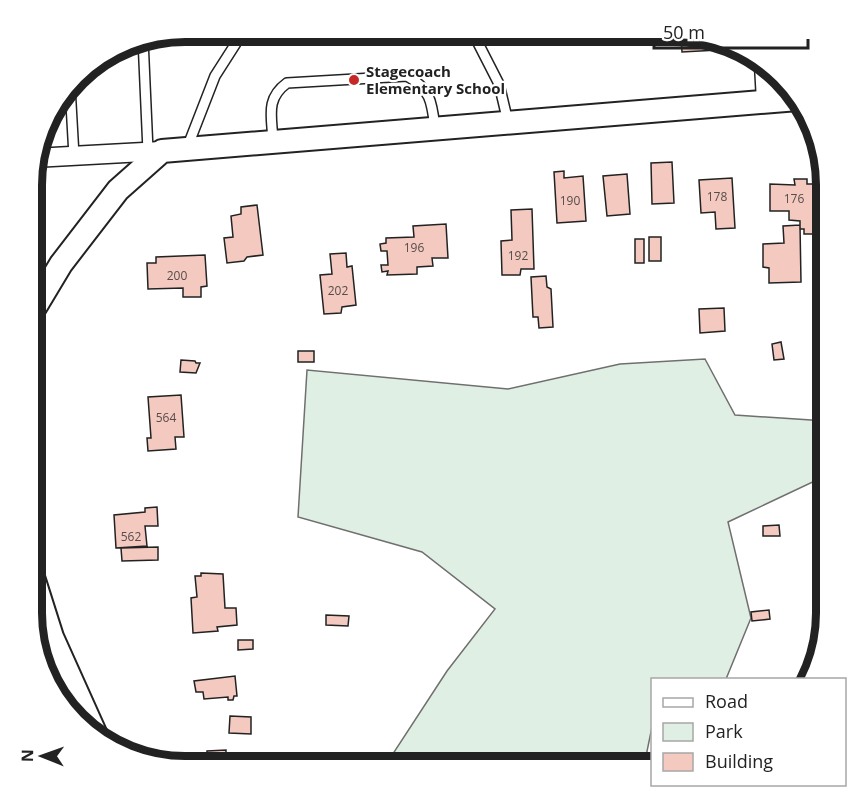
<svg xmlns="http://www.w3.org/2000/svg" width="858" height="798" viewBox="0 0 858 798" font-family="'Open Sans',sans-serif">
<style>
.green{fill:#e0efe3;stroke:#6f6f6f;stroke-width:1.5}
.building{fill:#f3c9c0;stroke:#222;stroke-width:1.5}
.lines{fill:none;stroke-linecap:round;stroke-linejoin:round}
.service-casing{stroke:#222;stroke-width:12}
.minor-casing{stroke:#222;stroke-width:21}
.tertiary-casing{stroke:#222;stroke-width:26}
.service{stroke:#fff;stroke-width:9}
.minor{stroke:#fff;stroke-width:18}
.tertiary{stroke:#fff;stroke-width:22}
.poi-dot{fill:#c62828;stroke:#fff;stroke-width:2}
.labels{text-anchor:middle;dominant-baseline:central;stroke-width:4.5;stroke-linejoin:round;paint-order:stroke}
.number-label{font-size:12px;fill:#564c4a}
.poi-label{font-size:15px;font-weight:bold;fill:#222;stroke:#fff;text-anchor:start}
.rim{fill:none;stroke:#222;stroke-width:8}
</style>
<rect width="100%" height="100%" fill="#fff"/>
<path class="green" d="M705,359L735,415L826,421V478H821L728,522L751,618L726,679L652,680V727L644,766H385L447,671L495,609L422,552L298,517L307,370L508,389L620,364Z"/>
<path class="building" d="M665,32H684L717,41L718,50L682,52L681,38H665Z
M672,162L674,203L652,204L651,163Z
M564,171V178L583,176L586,221L557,223L554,172Z
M627,174L630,214L607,216L603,176Z
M732,178L735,228L716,229L715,212L701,213L699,180Z
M794,179H807V184H818V217H822V234H804V229H800V221L789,220V211H770V184L795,185Z
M257,205L263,255L247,257L244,261L227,263L224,238L233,237L231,216L241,214V207Z
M532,209L534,269H521L520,275H502L501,241L512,240L511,210Z
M446,224L448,258H432L433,266L417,267V274L387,275L388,271L382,272L381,265H388L387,251H381L380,244L386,243V238L414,237L413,226Z
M800,225L801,282L769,283V268L763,267V244L784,243L783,226Z
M649,237H661V261H649Z
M635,239H644V263H635Z
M346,253L347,267L352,266L356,305L342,307L341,313L324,314L320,275L332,274L330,254Z
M205,255L207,286L201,287V297H183V288L148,289L147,263H156V257Z
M546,276L547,287L551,289L553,327L539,328L538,317H533L531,277Z
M724,308L725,331L700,333L699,309Z
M781,342L784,359L774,360L772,344Z
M298,351H314V362H298Z
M181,360L195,361L196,363H200L196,373L180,372Z
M181,395L184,437H175L176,449L148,451L147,438H151L148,397Z
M157,507L158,526H145L147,546L116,548L114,515L145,512V508Z
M779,525L780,536H763V526Z
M158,547V560L122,561L121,548Z
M201,573L223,574L225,608H236L237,625L217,627L218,631L193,633L191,598L197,597L195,576H201Z
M769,610L770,619L752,621L751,612Z
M326,615L349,616L348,626L326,625Z
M238,640H253V649L238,650Z
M235,676L237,696H234L233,700H228V697L204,699L203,692H196L194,681Z
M230,716L251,717V734L229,733Z
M226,750V765L254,764V766H207V751Z"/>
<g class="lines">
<g class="service-casing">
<path id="service" d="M462,32L477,41L499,84L508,122
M143,39L148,151
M70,86L74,156
M273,141C272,117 265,99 287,83L407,76C431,89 432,103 435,128
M187,148L215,76L238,40L258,32"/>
</g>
<g class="minor-casing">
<path id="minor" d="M764,65L766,101
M34,158L162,151"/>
</g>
<g class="tertiary-casing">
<path id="tertiary" d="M34,309L61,264L118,190L162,151L798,99
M32,574L52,637L96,735"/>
</g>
<use href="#service" class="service"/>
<use href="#minor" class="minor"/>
<use href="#tertiary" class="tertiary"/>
</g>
<circle class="poi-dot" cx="354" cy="80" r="6"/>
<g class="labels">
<g class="number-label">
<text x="717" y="196">178</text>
<text x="794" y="198">176</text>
<text x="570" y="200">190</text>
<text x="414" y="247">196</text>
<text x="518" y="255">192</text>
<text x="177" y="275">200</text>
<text x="338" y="290">202</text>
<text x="166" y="417">564</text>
<text x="131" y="536">562</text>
</g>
<g class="poi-label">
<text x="366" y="71">Stagecoach<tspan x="366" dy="17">Elementary School</tspan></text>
</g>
</g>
<path d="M0 0H858V798H0ZM185 42H673A143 143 0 0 1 816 185V613A143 143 0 0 1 673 756H185A143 143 0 0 1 42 613V185A143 143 0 0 1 185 42Z" fill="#fff" fill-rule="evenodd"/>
<path class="rim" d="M185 42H673A143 143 0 0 1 816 185V613A143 143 0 0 1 673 756H185A143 143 0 0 1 42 613V185A143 143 0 0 1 185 42Z"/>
<rect x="651" y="678" width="195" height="108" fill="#ffffff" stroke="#a7a7a7" stroke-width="1.5"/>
<rect x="663" y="698" width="30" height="9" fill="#ffffff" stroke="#a7a7a7" stroke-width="1.5"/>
<text x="705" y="708" font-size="18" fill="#222222">Road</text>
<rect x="663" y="723" width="30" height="18" fill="#e0efe3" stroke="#a7a7a7" stroke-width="1.5"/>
<text x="705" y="738" font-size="18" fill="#222222">Park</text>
<rect x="663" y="753" width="30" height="18" fill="#f3c9c0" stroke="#a7a7a7" stroke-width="1.5"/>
<text x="705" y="768" font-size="18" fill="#222222">Building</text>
<g transform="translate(42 756) rotate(271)" stroke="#ffffff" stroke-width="4.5" paint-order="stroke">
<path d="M0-4.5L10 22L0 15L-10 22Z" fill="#222222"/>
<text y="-9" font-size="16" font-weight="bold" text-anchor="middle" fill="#222222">N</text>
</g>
<path d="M654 39v9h154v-9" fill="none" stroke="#222222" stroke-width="3"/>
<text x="663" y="39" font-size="18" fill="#222222" stroke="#ffffff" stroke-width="4.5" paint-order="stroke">50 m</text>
</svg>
